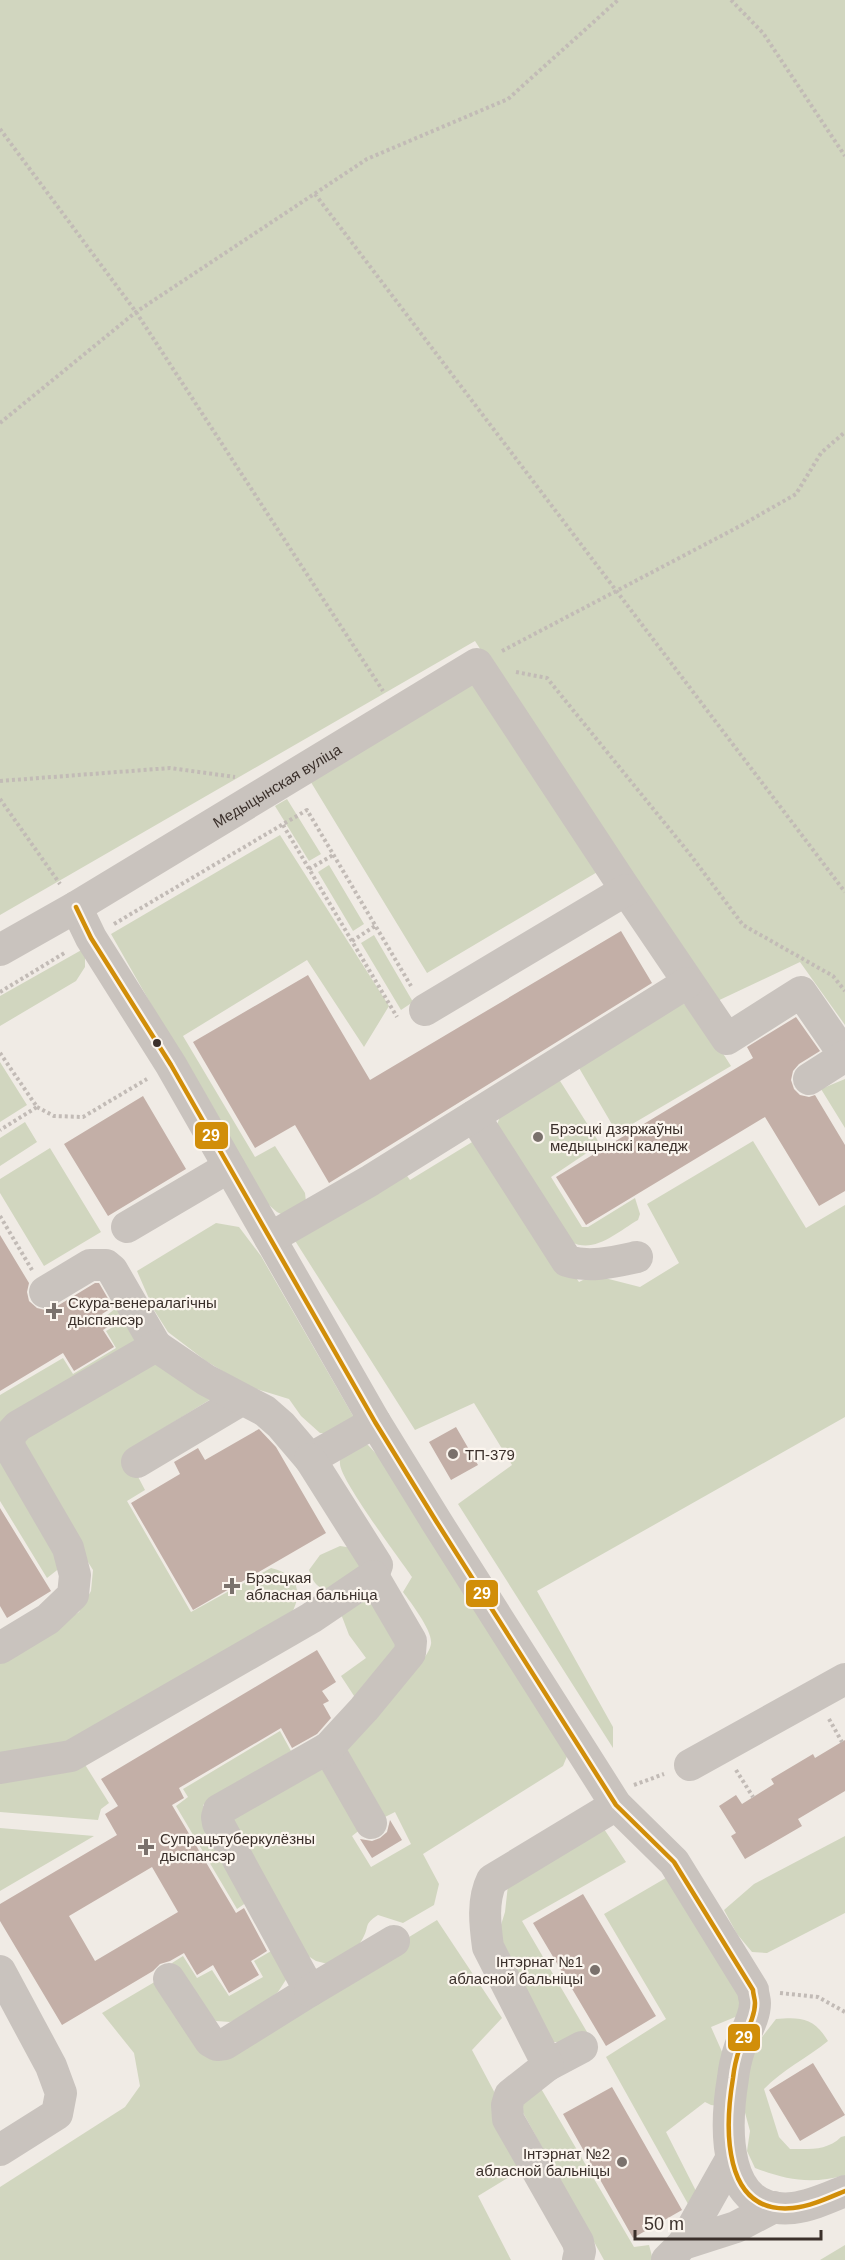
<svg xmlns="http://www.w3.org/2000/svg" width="845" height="2260" viewBox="0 0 845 2260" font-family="Arial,sans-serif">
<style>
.green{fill:#d1d6bf}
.building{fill:#c3afa7;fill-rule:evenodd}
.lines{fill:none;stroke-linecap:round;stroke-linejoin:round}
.path{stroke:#c2bbb6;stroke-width:4;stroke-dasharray:3 3;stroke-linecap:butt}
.minor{stroke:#c9c3be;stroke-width:32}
.bus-1-casing{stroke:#fbf5ee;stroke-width:9}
.bus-1{stroke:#d18e09;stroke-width:4.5}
.bus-dot{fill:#3b302b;stroke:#fbf5ee;stroke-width:2}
.poi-dot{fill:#7a716c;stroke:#fbf5ee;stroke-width:2}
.labels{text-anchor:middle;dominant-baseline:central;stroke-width:4.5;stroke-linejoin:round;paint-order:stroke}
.street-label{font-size:15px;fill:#3b302b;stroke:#fbf5ee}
.poi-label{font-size:15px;fill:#3b302b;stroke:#fbf5ee;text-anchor:start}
.line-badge{stroke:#fbf5ee;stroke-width:2}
.badge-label{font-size:16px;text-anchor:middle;font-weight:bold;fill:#fff}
</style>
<rect width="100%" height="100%" fill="#f0ebe5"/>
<path class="green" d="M0,0H845V1025L800,962L711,1004L475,641L0,915Z
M475,683L599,871L427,973L309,779Z
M287,799L321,854L309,861L275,806Z
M280,835L389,1006L364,1047L307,960L183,1036L255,1157L275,1146L305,1193L306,1202L287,1217L277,1212L262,1199L111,934Z
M329,865L364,924L353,931L318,872Z
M374,935L413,1002L401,1010L361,943Z
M85,948V967L76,981L0,1026V996Z
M681,1001L706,1027L731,1066L617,1133L575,1061Z
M0,1062L27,1105L0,1122Z
M555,1073L600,1144L551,1177L582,1227H588L635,1198L640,1214L638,1220C617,1232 595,1254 571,1242L497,1125L504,1104Z
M845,1079V1128L821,1089Z
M25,1122L37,1142L0,1166V1138Z
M482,1136L486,1150L579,1282L593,1275L640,1287L679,1263L647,1204L753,1141L806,1228L845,1205V1417L537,1591L613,1727V1748L458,1504L512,1465L474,1403L415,1430L287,1228L402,1169L410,1180Z
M50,1148L101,1232L44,1266L0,1193V1179Z
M216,1223L239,1227L261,1256L356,1421L335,1434L320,1433L301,1416L289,1399L247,1386L206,1361L168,1332L154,1310L137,1271Z
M98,1276L140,1337L0,1428V1395L63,1358L73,1374L116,1348L106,1331L113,1327L106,1316L116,1308Z
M163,1356L211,1399L125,1452L145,1490L127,1501L191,1612L271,1568C298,1574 304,1593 290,1616L61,1745L0,1756V1659L79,1612L91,1591L93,1570L26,1464L21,1445L31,1428Z
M0,1445L61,1567L47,1578L0,1501Z
M352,1445H368L380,1458L570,1749L563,1766L423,1854L439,1884L434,1905L403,1923L378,1915C363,1925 370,1925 363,1938C357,1951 339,1957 328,1964L316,1961L305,1954L234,1829L233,1808L317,1762L365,1826L352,1836L371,1867L411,1844L395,1812L379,1820L347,1760L348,1736C365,1719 428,1665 431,1644C433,1631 411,1603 403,1592L412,1577C399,1558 341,1481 340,1464C339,1455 345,1450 352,1445Z
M340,1546L353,1548L358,1556L360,1570L329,1591C316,1587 313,1582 309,1570L320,1555Z
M368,1588L410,1633L358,1702L341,1676L366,1658L349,1635L341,1614Z
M280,1731L291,1751L203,1805L285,1948L287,1978L278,1992L252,2012L230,2022L216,2021L203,2011L172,1963L183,1956L197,1978L212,1970L229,1996L263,1977L254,1961L278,1947L250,1900L237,1909L176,1806L188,1797L183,1789Z
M84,1763L109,1803L101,1809L98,1820L0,1812V1780Z
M600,1823L626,1862L522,1921L587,2032L571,2042H552L497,1938L505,1912L509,1876Z
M0,1828L94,1836L0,1891Z
M845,1836V1913L767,1953L752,1952L737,1934L724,1910L754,1884Z
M671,1875L739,1992L740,2015L711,2027L723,2054L721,2056L745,2059L776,2019C802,2017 814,2018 828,2041C807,2058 782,2070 764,2089L779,2137L790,2149C809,2149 827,2151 841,2137L845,2136V2175C811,2185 787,2180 755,2168L747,2151L750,2131L744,2109L711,2105L705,2102L666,2132L696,2191L688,2204L606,2057L666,2019L604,1914Z
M437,1920L502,2018L472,2050L532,2163L478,2196L511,2260H0V2187L125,2107L140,2086L134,2053L102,2013L163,1977L215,2055Z
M536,2080L634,2247L649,2245L653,2260H604L521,2109Z
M845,2245V2260H820Z"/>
<path class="building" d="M621,931L652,983L329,1183L295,1125L255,1148L193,1042L308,975L370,1080Z
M796,1017L820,1051L799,1064L793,1071L791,1080L794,1089L800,1095L809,1097L815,1095L845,1145V1191L819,1206L765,1117L586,1225L556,1177L753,1058L747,1047Z
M143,1096L186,1169L108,1216L64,1144Z
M0,1235L29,1283L27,1292L29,1301L37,1308L45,1310L54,1308L95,1283H99L113,1307L102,1314L109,1326L103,1330L114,1347L74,1371L63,1353L0,1391Z
M456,1427L478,1465L451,1480L429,1442Z
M259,1429L276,1447L326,1533L193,1610L131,1503L180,1474L174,1462L198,1448L205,1460Z
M0,1508L51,1591L7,1618L0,1606Z
M317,1650L336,1682L322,1691L329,1701L323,1704L331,1718L317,1734L292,1748L281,1728L179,1788L184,1798L172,1805L236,1913L244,1908L267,1951L251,1961L259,1975L229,1993L213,1965L197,1975L184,1953L170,1961L160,1964L153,1971L62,2025L0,1921V1904L117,1835L105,1814L118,1806L101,1779ZM152,1867L178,1912L95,1961L69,1916Z
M845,1740V1791L798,1819L802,1826L745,1859L731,1836L736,1833L719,1806L736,1795L742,1804L774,1784L771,1779L813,1754L815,1758Z
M390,1820L402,1840L372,1858L360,1839L372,1841L380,1838L387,1832Z
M583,1894L656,2016L606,2046L533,1923Z
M813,2063L845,2115L800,2141L769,2090Z
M612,2087L682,2210L633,2238L563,2114Z"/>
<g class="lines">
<path class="path" d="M731,0L763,33L845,156
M0,129L136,312L383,691
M315,194L845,892
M0,423L136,312L367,159L508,99L618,0
M502,651L742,525L796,494L821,453L845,432
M516,672L547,678L689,853L743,925L833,976L845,991
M0,781L170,768L235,777
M0,799L60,884
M283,825L397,1017
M309,869L333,855
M114,924L307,810L411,986
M352,941L375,926
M0,992L66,952
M0,1053L37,1107L0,1130
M37,1107L54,1116L83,1117L147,1079
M0,1216L32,1270
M829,1719L842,1742
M736,1770L753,1797
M634,1785L664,1774
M780,1993L818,1997L845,2012"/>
<g class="minor">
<path d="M76,907L91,938L171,1065L375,1422L436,1521L616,1805L674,1862L753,1990C753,1994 755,1999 755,2003C755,2018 745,2033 740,2047C737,2056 734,2068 733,2078C725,2126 721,2215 793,2208C811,2206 828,2198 845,2191"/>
<path id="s1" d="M0,950L76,907L477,664L626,890L727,1039L801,992L845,1056"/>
<path d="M425,1010L626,890"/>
<path d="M809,1079L845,1056"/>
<path d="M474,1116L567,1261C590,1268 614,1262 637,1257"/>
<path d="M127,1227L229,1167"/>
<path d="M270,1238L371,1180L687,983"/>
<path d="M45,1292L90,1265H106L112,1270L156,1346"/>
<path d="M137,1462L241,1400"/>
<path d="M0,1648L48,1619L73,1595L75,1575L68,1548L10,1448L9,1436L18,1426L156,1346L206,1380L265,1411L281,1425L310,1459L375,1422"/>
<path d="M328,1748L371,1823"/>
<path d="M690,1765L845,1679"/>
<path d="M0,1768L71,1756L311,1618L373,1576L377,1565L310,1459"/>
<path d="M0,1971L51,2066L61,2093L57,2114L0,2150"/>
<path d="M169,1979L210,2041L217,2045L225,2044L310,1991L218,1823L217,1817L219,1810L328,1748L364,1709L410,1653L411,1641L373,1576"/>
<path d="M310,1991L394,1941"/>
<path d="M548,2065L582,2047"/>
<path d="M683,2244L731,2159"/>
<path d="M578,2260L580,2251L578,2242L508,2119L507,2105L510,2095L548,2065L488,1947C485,1925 482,1900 492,1880L616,1805"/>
<path d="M667,2260L683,2244L736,2227L774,2207"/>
</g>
<g class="bus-1-casing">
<path id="bus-1" d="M76,907L91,938L171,1065L375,1422L436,1521L616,1805L674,1862L753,1990C753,1994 755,1999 755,2003C755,2018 745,2033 740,2047C737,2056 734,2068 733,2078C725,2126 721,2215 793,2208C811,2206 828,2198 845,2191"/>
</g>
<use href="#bus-1" class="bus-1"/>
</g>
<circle class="bus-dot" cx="157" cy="1043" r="5"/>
<g class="poi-dot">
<circle cx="538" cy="1137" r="6"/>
<path d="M51 1302h6v6h6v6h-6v6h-6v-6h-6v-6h6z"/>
<circle cx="453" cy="1454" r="6"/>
<path d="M229 1577h6v6h6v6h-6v6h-6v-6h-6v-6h6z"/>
<path d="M143 1838h6v6h6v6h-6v6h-6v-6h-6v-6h6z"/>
<circle cx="595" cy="1970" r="6"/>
<circle cx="622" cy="2162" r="6"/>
</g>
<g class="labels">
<g class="street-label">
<text stroke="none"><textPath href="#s1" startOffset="322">Медыцынская вуліца</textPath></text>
</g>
<g class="poi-label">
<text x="550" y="1128">Брэсцкі дзяржаўны<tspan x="550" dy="17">медыцынскі каледж</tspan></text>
<text x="68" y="1302">Скура-венералагічны<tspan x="68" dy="17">дыспансэр</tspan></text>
<text x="465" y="1454">ТП-379</text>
<text x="246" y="1577">Брэсцкая<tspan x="246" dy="17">абласная бальніца</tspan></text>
<text x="160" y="1838">Супрацьтуберкулёзны<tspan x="160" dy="17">дыспансэр</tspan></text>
<text x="583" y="1961" text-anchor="end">Інтэрнат №1<tspan x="583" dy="17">абласной бальніцы</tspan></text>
<text x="610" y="2153" text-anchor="end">Інтэрнат №2<tspan x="610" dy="17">абласной бальніцы</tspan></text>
</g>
</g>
<g class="line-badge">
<rect x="194" y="1121" width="35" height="29" rx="6" fill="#d18e09"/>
<rect x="465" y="1579" width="34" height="29" rx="6" fill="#d18e09"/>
<rect x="727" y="2023" width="34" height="29" rx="6" fill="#d18e09"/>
</g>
<g class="badge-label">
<text x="211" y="1141">29</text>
<text x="482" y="1599">29</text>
<text x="744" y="2043">29</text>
</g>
<path d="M635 2230v9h186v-9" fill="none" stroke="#3b302b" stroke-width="3"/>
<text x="644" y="2230" font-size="18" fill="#3b302b" stroke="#fbf5ee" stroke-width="4.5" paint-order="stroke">50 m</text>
</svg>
